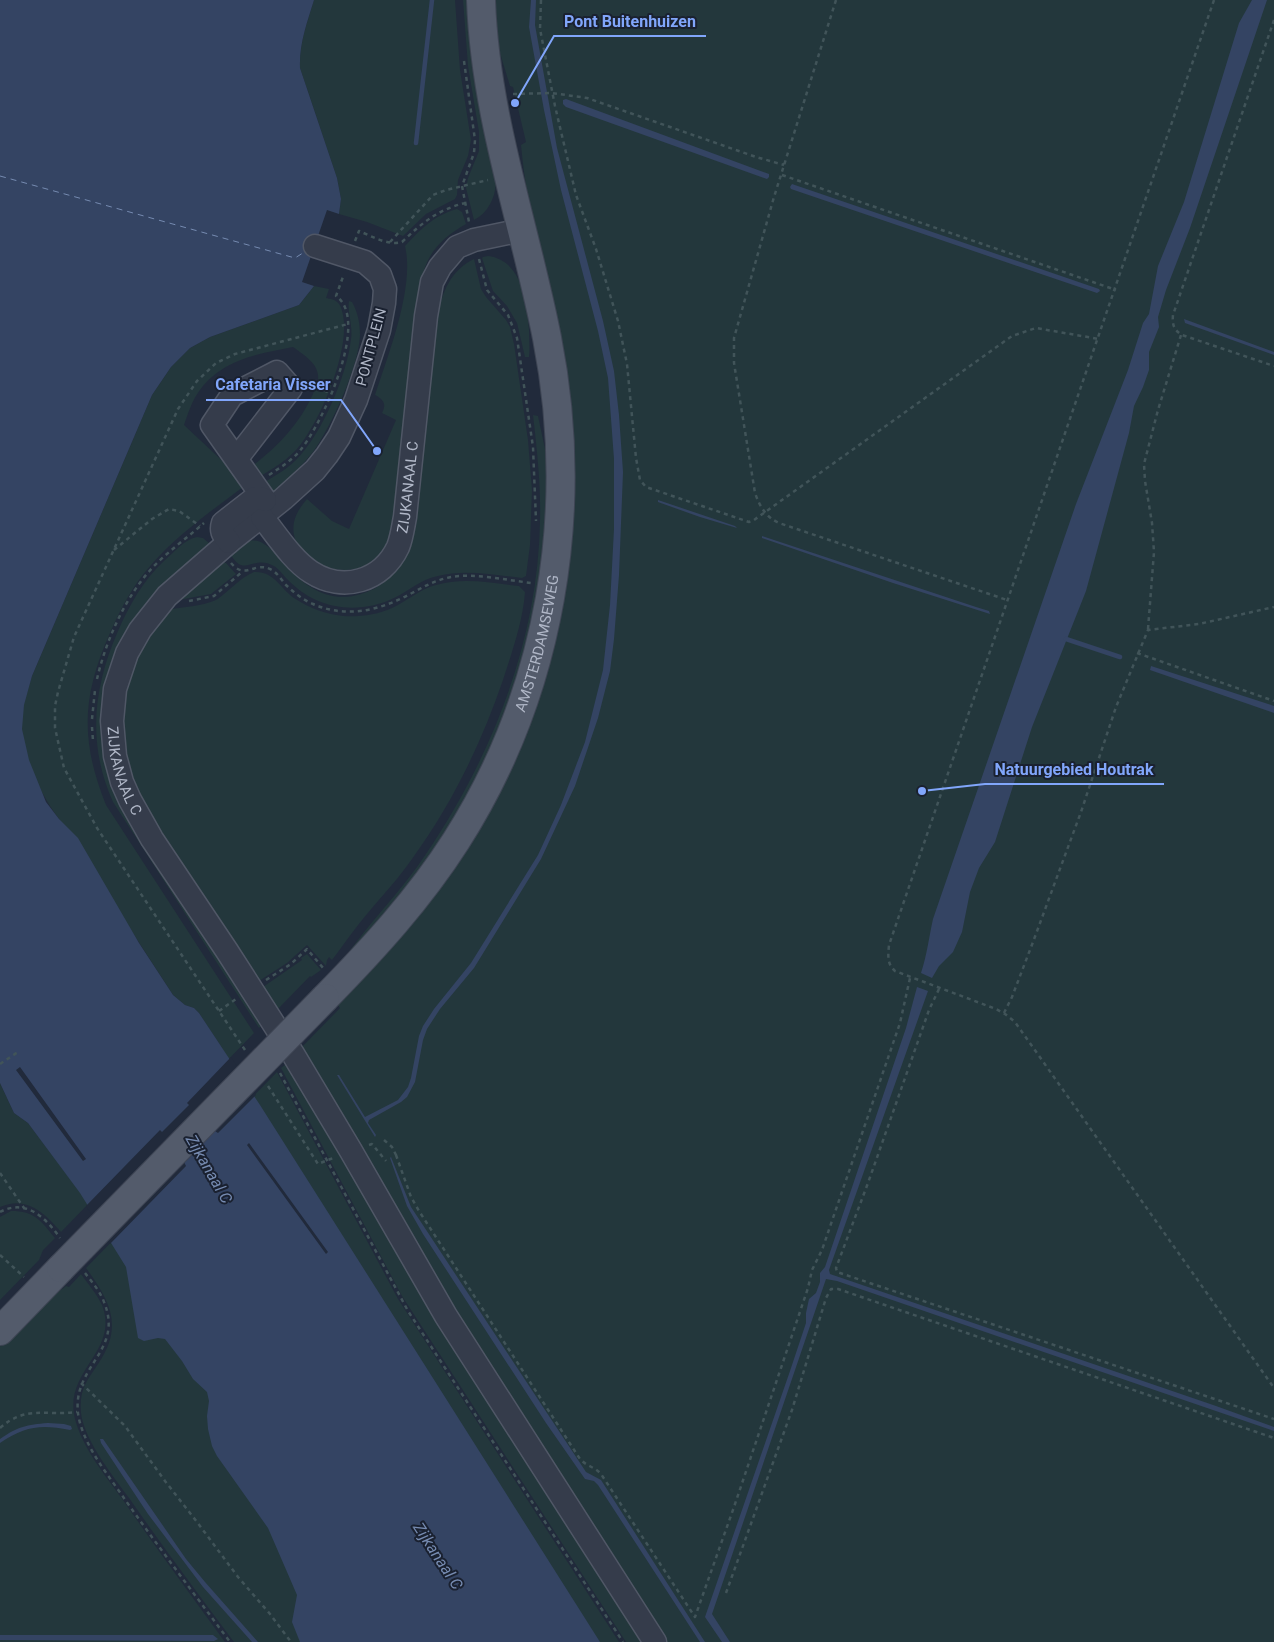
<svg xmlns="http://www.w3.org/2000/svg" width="1274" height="1642" viewBox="0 0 1274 1642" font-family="Roboto,sans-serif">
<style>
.green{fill:#23373c}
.water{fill:#344463}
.pier{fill:#212a3b}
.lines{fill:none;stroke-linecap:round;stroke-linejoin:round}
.stream{stroke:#344463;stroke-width:4.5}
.ferry{stroke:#768bb1;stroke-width:1;stroke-dasharray:6 5;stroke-linecap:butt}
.minor-casing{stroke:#505766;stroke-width:25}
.major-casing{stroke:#3e4554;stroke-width:30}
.path{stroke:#415459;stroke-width:2.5;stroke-dasharray:4 4;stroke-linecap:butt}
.minor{stroke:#353c4b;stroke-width:22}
.major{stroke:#535b6b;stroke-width:28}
.major-bridge-casing{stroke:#3e4554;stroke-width:30;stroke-linecap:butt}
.major-bridge{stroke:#535b6b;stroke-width:28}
.labels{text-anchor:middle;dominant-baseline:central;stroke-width:4;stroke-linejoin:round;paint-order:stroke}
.street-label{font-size:15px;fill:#b0b7c7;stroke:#1a2130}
.water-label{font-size:16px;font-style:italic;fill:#768bb1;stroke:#1a2130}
.leader{fill:none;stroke:#81a6fb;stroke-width:2}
.callout-dot{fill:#81a6fb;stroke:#1a2130;stroke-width:2}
.callout-label{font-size:16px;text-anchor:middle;font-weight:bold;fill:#81a6fb;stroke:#1a2130;stroke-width:4;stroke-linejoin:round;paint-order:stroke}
</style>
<rect width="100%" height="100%" fill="#212a3b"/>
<path class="green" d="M314,0H455L460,70L471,140L468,156L458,180L457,195L455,199L426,214L403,236L367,222L339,214L341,199L337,178L300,68C299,44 307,23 314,0Z
M463,0H472L496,183C495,198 488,213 474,220L466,188L468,178L479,151V132L468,66Z
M490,0H1274V1642H664L441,1293L300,1049L340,1008L338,1005L344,998V995L493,793L573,444C567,343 530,246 521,145L526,142L513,87L510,86L493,30Z
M457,209L462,212L466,224C445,236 429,250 423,274L392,530C387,544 382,557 369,564C340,581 287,560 294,522C296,513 301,506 307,499L332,521L349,529L396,420L382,413C387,404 383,399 375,395C388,355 415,287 405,246C422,228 433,216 457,209Z
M488,256C522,260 527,302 529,330C529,339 530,348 529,357H525L517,323L507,306L493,291L482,258L483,257Z
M474,259L481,289L486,297L506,320L510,327L514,344L528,440L532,490L530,545L526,576L522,578C494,575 465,569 438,576C421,579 409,591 394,598C370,610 340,611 316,600C305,595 296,588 288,580C283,575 280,570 274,566C259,557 250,568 241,565C237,564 233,558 230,554L245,541C252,540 259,540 264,544C272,548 277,557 283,563C304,586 328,604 361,594C381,588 393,576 404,559L437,316C443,291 450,271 474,259Z
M314,286L329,289L326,298C330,299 334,299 337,302C341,305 342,310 343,315C350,350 322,416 301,444C289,460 272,469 256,479L251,467C277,447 299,425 313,394C315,388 319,382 318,375C317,363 303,354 293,347C258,354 223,359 200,390C192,400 188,414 184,425L247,484C214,509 178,534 151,565C133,585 121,608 110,633C82,696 80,740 106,805L254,1033L61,1232C45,1213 26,1195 0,1207V1083L14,1113L28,1123L86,1200L227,1056L199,1013L194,1008L185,1005L173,995L59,819C40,793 25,762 22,730C20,712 27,693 32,676L152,395L171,367L190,348L210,337L299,305Z
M349,301L352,302C358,313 360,323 360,335C359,366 331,427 313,452C300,468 285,482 270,496L262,484C274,476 286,470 296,460C322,434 347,375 351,339C353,326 347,310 349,301Z
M533,415L538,416L549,468L541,604L490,761L428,866L344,959C369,922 402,891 426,854C492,756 538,641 540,521C541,486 537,450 533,415Z
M197,537L203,538L210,544L152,601L106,749L263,1024L259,1028L113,802C87,744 93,688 118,631C129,606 143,580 164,561C173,553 185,539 197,537Z
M222,562L226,563L236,574L211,594L173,601Z
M254,572C274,571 279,587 294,598C309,608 325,614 343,616C359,617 377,615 392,608C407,601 420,589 436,585C463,577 491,583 519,586L525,592C523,621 512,652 503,680C481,744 452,804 412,859C394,885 371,907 352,933C345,942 339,951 332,960L329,957L327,960L326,966L307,945L287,963L259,981L154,827L124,760L122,698L135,654L166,610C181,607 208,606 219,598C231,589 240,578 254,572Z
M307,954L321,970L311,977L310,976L278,1009L263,987L302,960L301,958Z
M286,1064L647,1642H626L402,1296L281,1068Z
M277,1072L398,1299L619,1642H234C198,1594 163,1547 129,1498C113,1476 84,1440 81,1413C79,1390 86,1382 98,1364C124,1326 110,1301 86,1268Z
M11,1211C35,1211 41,1221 55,1238L43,1250L39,1260L0,1300V1217Z
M81,1274C88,1284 97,1294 102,1305C120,1352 63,1370 75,1419C83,1449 105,1475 123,1500C156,1548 191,1595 225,1642H0V1344C14,1330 27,1314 43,1301C50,1294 60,1292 66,1286L69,1287Z"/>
<path class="water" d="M0,0H314C307,23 299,44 300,68L337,178L341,199L339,214L327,210L302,282L314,286L299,305L210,337L190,348L171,367L152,395L32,676L24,705L22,729L29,760L46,802L59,819L78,838L139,943L173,995L185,1005L194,1008L199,1013L260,1105L600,1642H300L292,1622L297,1595L268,1528L217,1456L212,1446L208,1429L207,1416L209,1401L207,1392L193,1379L182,1361L165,1339L158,1338L144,1341L138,1338L126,1267L80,1193L28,1123L14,1113L0,1083Z
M531,0H536L535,25L557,148L603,321L614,371L619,415L623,472L619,575L614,639L610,671L598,718L575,786L541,859L474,968L440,1009L427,1029L423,1040L415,1082L407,1097L401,1102L369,1120L368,1123L376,1135L375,1137L337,1075H339L365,1117L398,1100L408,1087L411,1078L419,1036L423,1026L434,1009L471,963L538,855L561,805L585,742L603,670L610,605L614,529V459L608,378L598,331L561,190L544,110L529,27Z
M1252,0H1267L1190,228L1166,290L1158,317L1159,327L1149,352V370L1143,387L1134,406L1129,433L1086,591L1032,727L995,842L979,868L970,892L962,932L953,952L939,966L932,978L921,973C927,955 929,937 933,919L1076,504L1128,370L1143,323L1149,314L1158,266L1184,202L1239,23Z
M566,99L769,174V177L767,179L566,107L563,104V100Z
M792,184L1099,289L1100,291L1097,293L791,189L790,187Z
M1184,319L1274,352V355L1185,323Z
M658,500L735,526L737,528L700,517L658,502Z
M762,536L976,607L989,611L990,614L893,583L762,538Z
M1151,666L1274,706V713L1150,670Z
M917,987L928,991L829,1270L830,1274L1216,1406L1274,1427V1431L837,1281L826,1279L712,1614L730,1642H722L705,1617L790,1371L806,1323V1313L809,1299L816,1293L820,1282V1273L825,1267L906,1028Z
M391,1157L411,1207L586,1472L601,1480L705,1642H700L598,1485L594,1481L585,1479L546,1423L423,1234L407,1206L390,1158Z
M48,1423L64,1424L71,1426L72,1429L70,1430C41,1424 25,1426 0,1443V1439C19,1426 26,1425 48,1423Z
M100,1439H103L186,1559L205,1582L258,1642H252L203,1587L148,1514L101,1443Z
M0,1635H213L218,1639L214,1641L0,1640Z"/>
<path class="pier" d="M231,1057L256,1095L218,1133L215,1131L184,1162L186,1166L110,1244L86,1206L160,1130L162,1132L189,1105L187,1103Z
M20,1067L86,1159L83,1161L16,1070Z
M249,1143L328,1252L326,1254L247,1145Z"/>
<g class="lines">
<path class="stream" d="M416,143L432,0
M1066,639L1120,657"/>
<path class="ferry" d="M0,176L295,258L306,251"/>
<g class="minor-casing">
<g id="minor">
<path id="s1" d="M315,246L365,262L380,275L385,289L384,303L379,330L356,400L339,437L327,455L315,470L283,499L229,542L167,596L140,630L127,653L115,689L112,721L115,756L122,782L130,800L152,839L227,951L293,1054L351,1151L446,1316L655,1642"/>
<path d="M237,458L291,388L277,372L232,395L212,425L265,500"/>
<path id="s2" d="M262,517C276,534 292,560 311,572C343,593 382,581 398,547C402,537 403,527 405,517L426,316L432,282L440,267L457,247L474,240L522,230"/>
<path d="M229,542C224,535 220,532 223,523L255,498H261L265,500"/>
</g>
</g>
<g class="major-casing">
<g id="major">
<path id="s3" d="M325,998C373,949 419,899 456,841C551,692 581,511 547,338C525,226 485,116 481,0"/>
<path d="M0,1331L61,1268"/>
</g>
</g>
<path class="path" d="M541,0L540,29L555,106L576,195L596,249L618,321L627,364L636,458L640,480L646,487L749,522L754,520L1012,336L1036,328L1099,339
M836,0L774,197L734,338V363L755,493C760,507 766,517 779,523L1007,600
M1214,0L889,945C888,956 887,964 895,971L996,1009L1005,1014L1015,1022L1274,1388
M1274,20L1173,315C1172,325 1174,330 1182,335L1274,366
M464,61L475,140L474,153L462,186L469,222
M513,94L552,93L587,98L756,157L784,165
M782,175L1116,290
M355,241L359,231C371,236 388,246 402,242C422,223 437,210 465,203
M390,242L433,195L446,190L488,180
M479,259L487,290L508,315L517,338L533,447L536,521
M309,385L331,393
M269,475C281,467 293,460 302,448C322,423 371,320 336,296L344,274
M114,550L152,519L169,509L179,511L200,526
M231,563C246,581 254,560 272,570C278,574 281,579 285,584C293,592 303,600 313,604C347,619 381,610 412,593C425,586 436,580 451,577C473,573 507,580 531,583
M189,601L214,596L242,572
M1148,629L1154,552L1152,523L1145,481L1144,464L1158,410L1181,335
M1137,653L1274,701
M97,679C106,640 126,595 154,566C170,550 188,537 204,523
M92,719L95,690
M92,727L93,741
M266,980L291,964L307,949L324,969
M939,989L929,1010L868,1183L836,1268L837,1272L1274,1419
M219,1011L236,999
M1004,1013L1012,997L1033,942L1081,812L1116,707L1148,630L1199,624L1274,607
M245,1050L97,828L64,768L55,728V706L58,692L74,637L178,409L197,381L216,363L235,354L348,324
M0,1064L18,1052
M280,1073L408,1311L623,1642
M268,1086L318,1164L333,1158
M384,1140L392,1147L396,1155L394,1158
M369,1145L372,1144L386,1161
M396,1155L411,1197L419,1211L580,1459C586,1466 595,1467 601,1474L695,1617L734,1507L808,1288L812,1270L822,1250L900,1023L910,978
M0,1173L24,1208
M0,1212C26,1198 46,1218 60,1238
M0,1255L24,1277
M85,1273C92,1282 100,1291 104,1302C125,1353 68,1367 79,1419C86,1449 109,1476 126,1501C160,1549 195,1595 230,1642
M81,1383L125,1426L165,1481L197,1522L238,1577L270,1614L291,1642
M0,1428C26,1405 46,1416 77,1412
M726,1593L792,1410L826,1298L831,1289H838L1274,1438"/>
<use href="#minor" class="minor"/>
<use href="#major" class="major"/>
<g class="major-bridge-casing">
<path id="major-bridge" d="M61,1268L325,998"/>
</g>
<use href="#major-bridge" class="major-bridge"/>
</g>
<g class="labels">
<g class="street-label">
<text transform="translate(371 347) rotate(-75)">PONTPLEIN</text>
<text stroke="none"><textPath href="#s2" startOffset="238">ZIJKANAAL C</textPath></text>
<text stroke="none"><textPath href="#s3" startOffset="420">AMSTERDAMSEWEG</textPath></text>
<text stroke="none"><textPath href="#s1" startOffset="670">ZIJKANAAL C</textPath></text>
</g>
<g class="water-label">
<text transform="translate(209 1169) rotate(60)">Zijkanaal C</text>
<text transform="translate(438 1556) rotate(57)">Zijkanaal C</text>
</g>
</g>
<path class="leader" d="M515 103L554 36H706M377 451L341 400H206M922 791L985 784H1164"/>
<g class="callout-dot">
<circle cx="515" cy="103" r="5"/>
<circle cx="377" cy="451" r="5"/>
<circle cx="922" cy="791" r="5"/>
</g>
<g class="callout-label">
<text x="630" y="27">Pont Buitenhuizen</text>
<text x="273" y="390">Cafetaria Visser</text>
<text x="1074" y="775">Natuurgebied Houtrak</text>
</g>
</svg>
